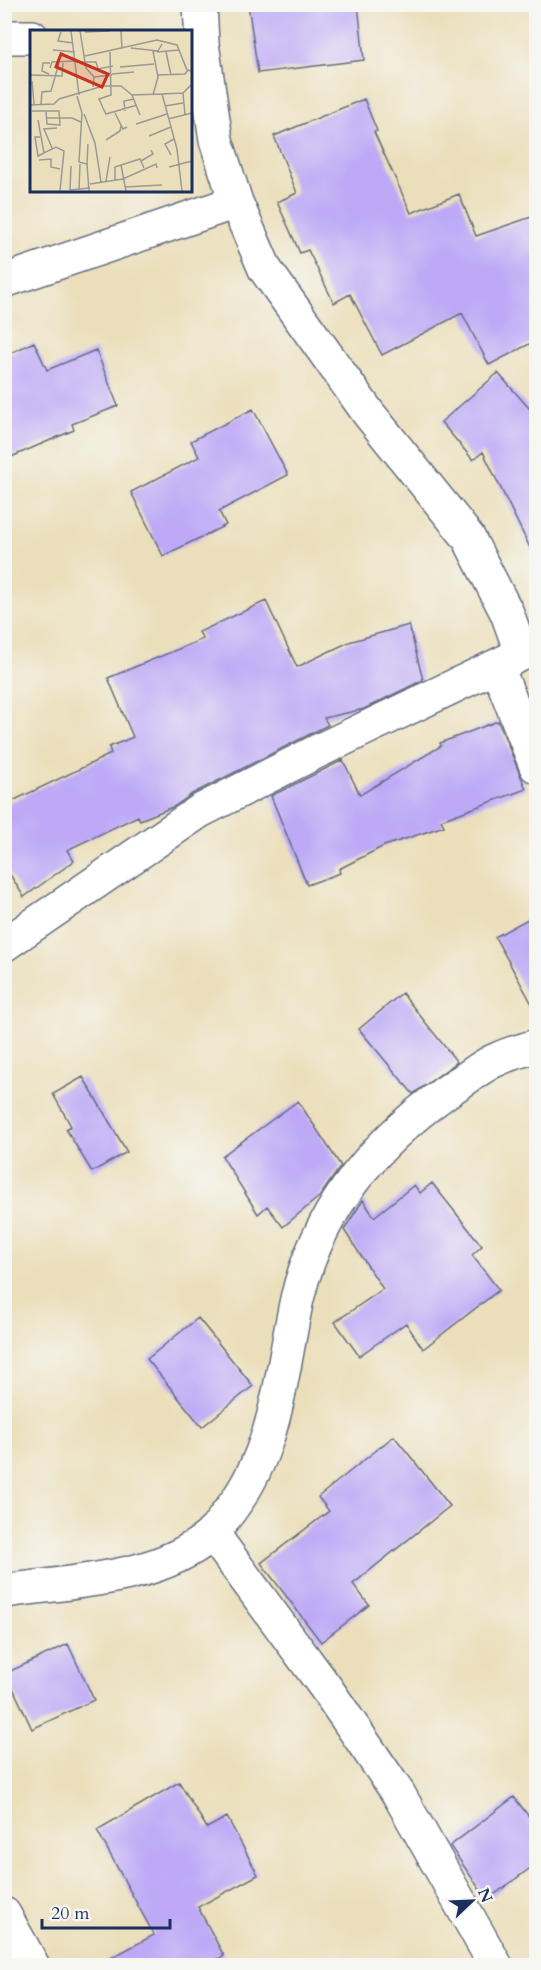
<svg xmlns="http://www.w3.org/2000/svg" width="541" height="1970" viewBox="0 0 541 1970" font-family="Cardo,serif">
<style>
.building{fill:#bda9f6}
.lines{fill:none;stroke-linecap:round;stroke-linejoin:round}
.minor-casing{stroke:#646d7f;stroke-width:36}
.tertiary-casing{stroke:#646d7f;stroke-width:36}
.minor{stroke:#fff;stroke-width:33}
.tertiary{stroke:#fff;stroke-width:33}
.inset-road{fill:none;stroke:#989996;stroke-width:1.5}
.view{fill:#c8321e;fill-opacity:0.15;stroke:#c8321e;stroke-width:3}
.inset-edge{fill:none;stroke:#1b2f5e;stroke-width:3}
</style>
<rect width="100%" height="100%" fill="#f6f6f2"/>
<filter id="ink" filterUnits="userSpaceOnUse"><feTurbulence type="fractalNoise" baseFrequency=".0167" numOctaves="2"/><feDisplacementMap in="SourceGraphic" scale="12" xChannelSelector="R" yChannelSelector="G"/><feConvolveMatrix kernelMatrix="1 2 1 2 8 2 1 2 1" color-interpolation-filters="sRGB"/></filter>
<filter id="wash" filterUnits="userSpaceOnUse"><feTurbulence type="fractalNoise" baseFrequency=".008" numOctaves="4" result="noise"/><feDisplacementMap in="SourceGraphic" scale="24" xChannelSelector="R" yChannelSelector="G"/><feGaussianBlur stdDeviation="1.35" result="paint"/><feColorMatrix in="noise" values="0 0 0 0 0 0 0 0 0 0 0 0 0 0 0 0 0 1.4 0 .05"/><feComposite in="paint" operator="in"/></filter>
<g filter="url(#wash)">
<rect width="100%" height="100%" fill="#ebdfbb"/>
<g id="blocks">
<path class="building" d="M248,4H358L364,60L258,73Z
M364,99L377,131L374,132L411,213L459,194L476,236L537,215V340L489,365L462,313L382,355L350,294L334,303L308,250L300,253L277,202L297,193L274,136Z
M34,342L47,370L96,350L118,406L72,424L74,430L4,460V356Z
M498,373L537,417V562L483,452L473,460L441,422Z
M253,409L288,475L219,511L226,525L163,556L131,492L199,457L191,441Z
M266,601L297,667L349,642L409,625L423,680L364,709L324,718L328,725L192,794L175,806L140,820L138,816L67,850L74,861L24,897L4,865V805L111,754L109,747L133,737L108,678L203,639L199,632Z
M498,721L526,789L441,820L444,826L384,846L339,869L340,873L307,885L271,796L343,760L360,795L441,746L440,743Z
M537,914V1013L495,937Z
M402,993L457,1062L413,1094L359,1029Z
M83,1077L127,1152L92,1172L66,1129L71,1126L53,1094Z
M298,1101L341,1166L320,1196L283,1227L267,1206L258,1214L222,1156Z
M432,1183L482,1246L472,1255L499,1290L423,1349L406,1323L359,1356L335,1322L383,1289L344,1230L363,1200L374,1217L414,1185L420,1193Z
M198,1318L253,1386L202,1427L147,1359Z
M394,1436L450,1506L353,1584L369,1605L321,1642L261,1563L329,1511L318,1497Z
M68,1644L94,1700L32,1729L6,1673Z
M179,1782L207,1828L227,1817L258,1875L198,1907L224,1956L206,1965H98L154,1935L97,1830Z
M514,1797L537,1827V1863L487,1900L450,1846Z"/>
</g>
</g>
<g filter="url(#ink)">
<use href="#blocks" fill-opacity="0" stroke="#646d7f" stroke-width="1.5"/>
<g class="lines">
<g class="minor-casing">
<path id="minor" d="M200,4L202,43L216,140L236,202L265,269L369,414L468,537L507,613L521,652
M4,37H32
M4,281L236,202
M497,666L536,766
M4,945L200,811L318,751L536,647
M212,1533L326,1688L398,1793L496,1966
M4,1591C73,1581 157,1581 212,1534C219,1527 225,1516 231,1509C278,1447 281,1372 297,1299C319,1206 381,1135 459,1083C472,1075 484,1064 498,1059C510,1053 524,1050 536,1046"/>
</g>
<g class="tertiary-casing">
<path id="tertiary" d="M4,1914L33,1966"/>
</g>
<use href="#minor" class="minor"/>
<use href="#tertiary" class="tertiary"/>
</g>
</g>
<g transform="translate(30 30)">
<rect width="162" height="162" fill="#ebdfbb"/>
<path class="inset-road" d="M41,1L49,65M50,1L56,38L64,47L63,57M91,1L92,19M31,2L28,11L43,13M55,2L79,1M101,18L128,21L132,14M23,20L45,22M80,22L81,65L69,69L73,78L76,84L107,75M127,22L149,20M136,22L141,45M55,26L127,10L147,15L157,40L162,41M46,32H66L68,39L83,36M90,37L124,34M20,38L22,32L46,31M19,44L12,41L13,33H20M82,44L104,42M0,45L32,46L33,33M127,45L155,44L158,40M64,47L82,45M2,51L4,74M153,63L155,85M102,65L110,85M123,65L128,47L123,21M47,66L52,83L49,132L57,134L59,161M11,74L12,62L21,61L29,33M0,75L24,74L29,69L73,56H91L102,65L132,64M135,76L153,73M2,81H29L30,95L17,94L16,81M95,81L94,71L104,69M85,83L93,99L97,97M54,84L65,113L71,152M16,88H42L51,92M138,89L162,83M8,90L14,123L26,117L34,121L30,161M106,94L137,84M119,106L141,97M10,107H5L8,126L14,123M76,110L90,101L91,96M22,118L14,99L27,98M141,125L135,114L144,109M9,130L21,129V137L30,139M111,131L123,124L121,120M57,134L58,114M41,136L40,160L60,158M139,137L162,131M85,150V137L91,135M76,151L80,127M60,154L93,149L126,134L127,138M95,157L132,155M49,159L50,134M96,161L91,135L110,129L114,138M152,161L147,119L132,64L153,63L162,54"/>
<path class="view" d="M31,24L78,44L72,57L26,37Z"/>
<rect width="162" height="162" class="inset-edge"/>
</g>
<rect width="541" height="1970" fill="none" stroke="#f6f6f2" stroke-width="24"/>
<g transform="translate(472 1901) rotate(67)" stroke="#f6f6f2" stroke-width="4.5" paint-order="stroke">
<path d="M0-4.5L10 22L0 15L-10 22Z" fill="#1b2f5e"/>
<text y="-9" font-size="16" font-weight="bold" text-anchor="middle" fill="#1b2f5e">N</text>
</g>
<path d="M42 1919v9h128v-9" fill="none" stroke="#1b2f5e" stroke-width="3"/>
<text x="51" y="1919" font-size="18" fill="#1b2f5e" stroke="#f6f6f2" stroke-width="4.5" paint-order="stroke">20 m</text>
</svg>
